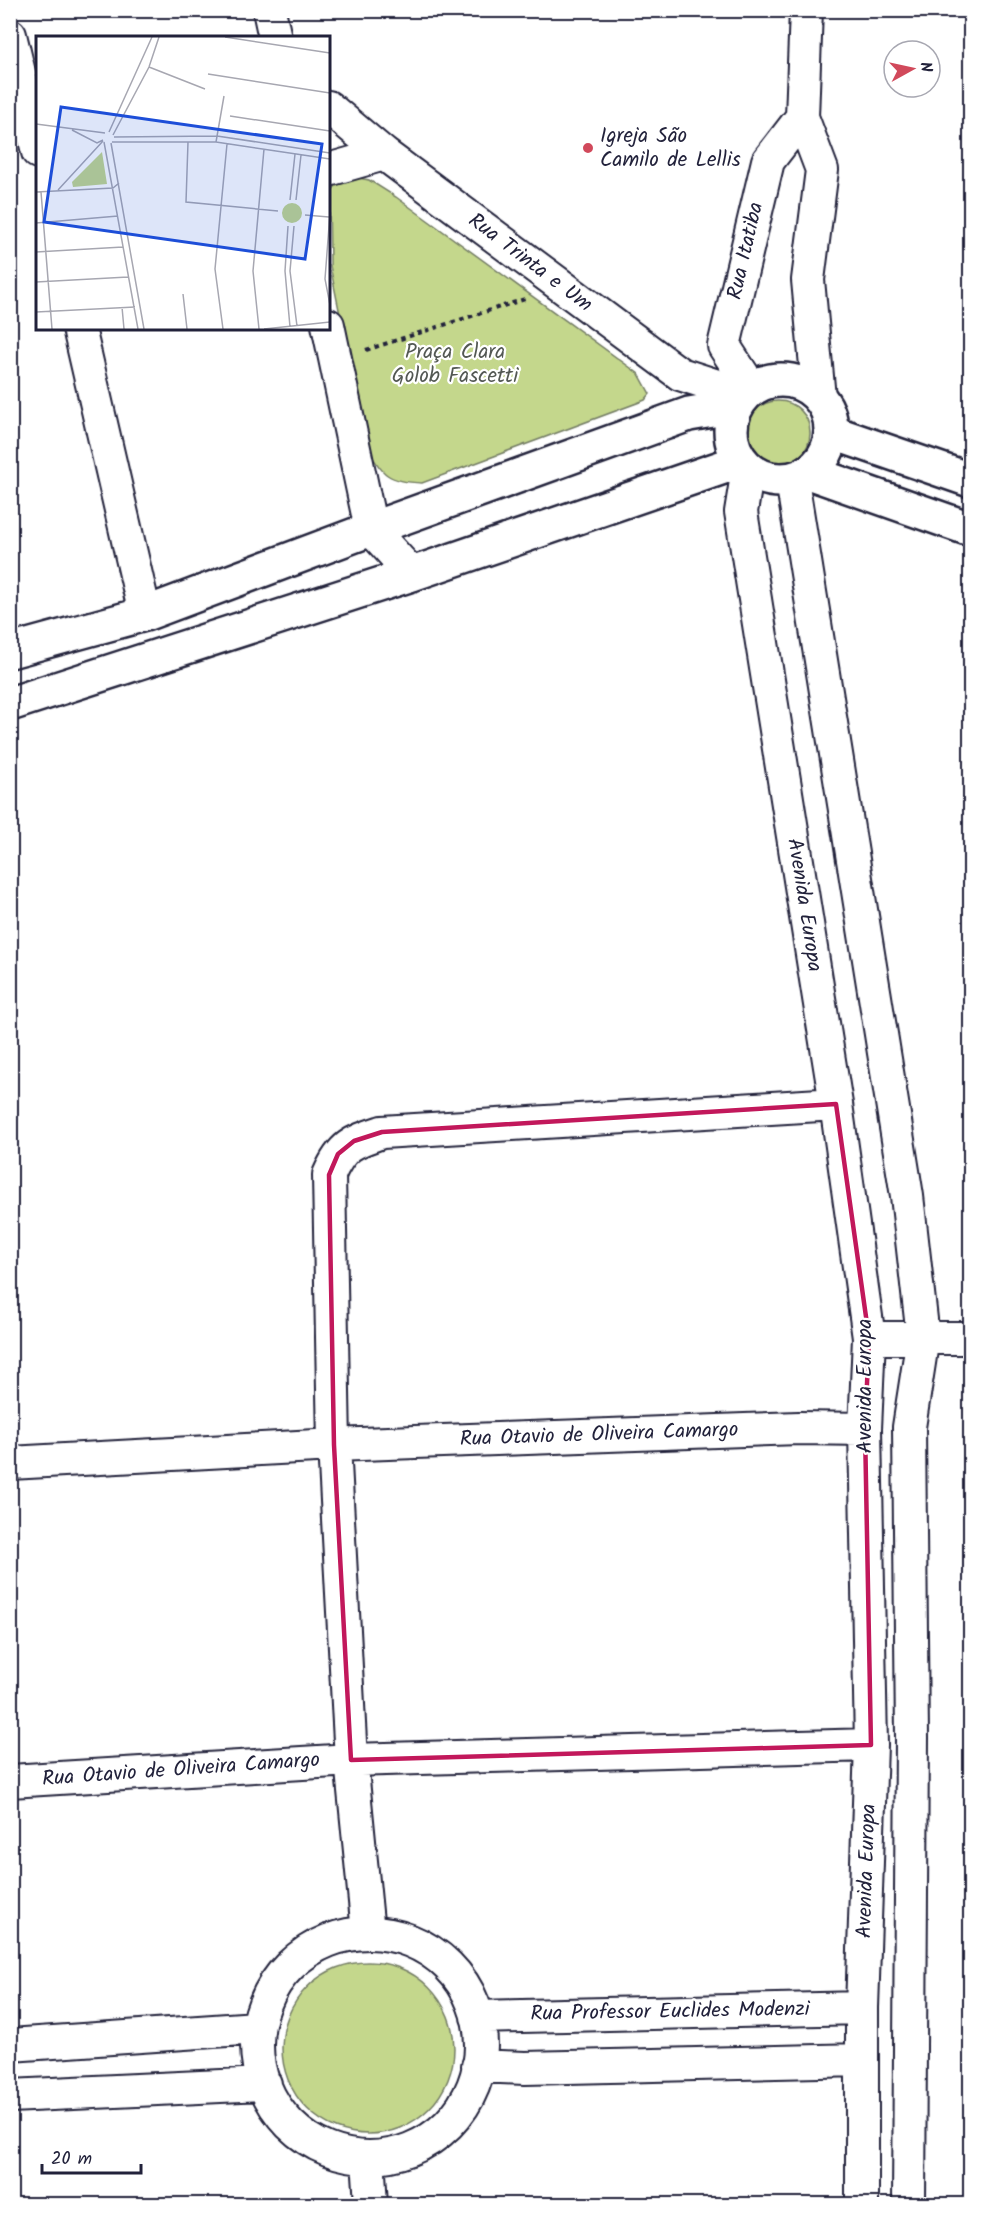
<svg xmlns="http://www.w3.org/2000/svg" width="981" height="2215" viewBox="0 0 981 2215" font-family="Kalam,sans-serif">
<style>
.green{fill:#c4d78c;stroke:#737c64;stroke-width:1.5}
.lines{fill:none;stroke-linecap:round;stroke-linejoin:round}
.minor-casing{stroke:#22223b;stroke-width:36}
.major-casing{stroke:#22223b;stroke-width:38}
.path{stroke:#22223b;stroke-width:4;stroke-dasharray:4.5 4.5;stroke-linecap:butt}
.minor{stroke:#fff;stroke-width:32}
.major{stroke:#fff;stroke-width:33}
.marked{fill:none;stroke:#c2185b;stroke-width:4.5;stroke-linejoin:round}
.poi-dot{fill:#d1495b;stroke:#fff;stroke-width:2}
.labels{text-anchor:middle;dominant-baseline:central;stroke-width:4.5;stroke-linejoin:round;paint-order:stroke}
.poi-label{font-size:21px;fill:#22223b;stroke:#fff;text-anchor:start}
.street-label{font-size:21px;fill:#22223b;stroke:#fff}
.park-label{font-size:21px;fill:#535853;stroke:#fff}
.inset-road{fill:none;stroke:#a7a7b1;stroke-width:1.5}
.view{fill:#1d4ed8;fill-opacity:0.15;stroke:#1d4ed8;stroke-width:3}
.inset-edge{fill:none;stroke:#22223b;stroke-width:3}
</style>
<rect width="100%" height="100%" fill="#fff"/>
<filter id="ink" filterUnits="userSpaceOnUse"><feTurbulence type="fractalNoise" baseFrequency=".0167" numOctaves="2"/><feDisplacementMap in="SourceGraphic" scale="12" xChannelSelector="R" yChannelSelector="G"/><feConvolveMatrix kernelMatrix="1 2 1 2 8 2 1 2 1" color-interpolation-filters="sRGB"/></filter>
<g filter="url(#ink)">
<path class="green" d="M354,177L369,180L396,197L639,374L650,394L645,400L422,483C389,482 381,475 367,446L330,266L329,194L340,181Z
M746 433a32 32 0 1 1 64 0a32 32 0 1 1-64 0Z
M282 2048a86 86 0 1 1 172 0a86 86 0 1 1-172 0Z"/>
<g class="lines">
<g class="minor-casing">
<path id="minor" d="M269,10L275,38
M806,10L802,117L822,170L808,280L819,398
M10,35L38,152
M328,107L384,154L680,374L745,395
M328,170L384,154
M328,325L371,529L412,574
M79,328L145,614
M752,389L724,346L768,161L802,117
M748,469L741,512L836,1104L869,1338L865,1429L871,1745L862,2008V2204
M792,480L907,1196L923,1337L909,1427L912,1738L909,2204
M869,1338H970
M10,1463L334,1445L799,1428L865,1429
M10,1781L351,1760L871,1745
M368,1932L351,1760L334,1445L329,1175C342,1145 352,1142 382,1132L836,1104
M257 2045a112 112 0 1 1 224 0a112 112 0 1 1-224 0Z
M477,2017L862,2008
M10,2045L257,2028
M478,2066L525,2068L862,2060
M10,2096L265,2084
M368,2158L371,2204"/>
</g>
<g class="major-casing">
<path id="major" d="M731 430a50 50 0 1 1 100 0a50 50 0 1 1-100 0Z
M831,432L970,480
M808,472L970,529
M10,651L145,614L371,529L689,414L737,406
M10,704L412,574L741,461"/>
</g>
<path class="path" d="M366,350L525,299"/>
<use href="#minor" class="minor"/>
<use href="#major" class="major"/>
</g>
</g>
<path class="marked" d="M836,1104L869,1338L865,1429L871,1745L351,1760L334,1445L329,1175L338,1154L354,1141L382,1132Z"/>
<circle class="poi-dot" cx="588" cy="148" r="6"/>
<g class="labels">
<g class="poi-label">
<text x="600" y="136">Igreja São<tspan x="600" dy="24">Camilo de Lellis</tspan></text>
</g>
<g class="street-label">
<text transform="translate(746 251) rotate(-77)">Rua Itatiba</text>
<text transform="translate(530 263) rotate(37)">Rua Trinta e Um</text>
<text transform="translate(804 905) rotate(81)">Avenida Europa</text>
<text transform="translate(865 1386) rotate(-90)">Avenida Europa</text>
<text transform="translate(599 1435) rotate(-2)">Rua Otavio de Oliveira Camargo</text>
<text transform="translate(181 1770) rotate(-4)">Rua Otavio de Oliveira Camargo</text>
<text transform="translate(867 1871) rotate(-88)">Avenida Europa</text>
<text transform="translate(670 2012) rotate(-1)">Rua Professor Euclides Modenzi</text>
</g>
<g class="park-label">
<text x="455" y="352">Praça Clara<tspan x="455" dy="24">Golob Fascetti</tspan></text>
</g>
</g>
<g transform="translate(36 36)">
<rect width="294" height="294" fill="#fff"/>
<path d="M66,116L71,148L37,151L36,146ZM246 177a10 10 0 1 1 20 0a10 10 0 1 1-20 0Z" fill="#c4d78c"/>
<path class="inset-road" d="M189,1L294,17M113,31L169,53M172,38L294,57M194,80L294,95M0,88L69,97M36,94L61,107L67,104M73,96L116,1M77,99L113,31L123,1M78,101L181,100L294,117M68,106L102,293M76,106H180L294,123M152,106L150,166L242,175M180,106L188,60M75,107L108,293M22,154L67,105M0,156L77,152L83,147M5,156L16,293M254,164L259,118M260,164L265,119M294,177L289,243L294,269M269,179L293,181M0,187L82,180M252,190L249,235L254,291M258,190L254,235L261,290M0,216L87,211M0,246L92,241M147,258L151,293M86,271L88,293M0,276L99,271M187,293L179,233L191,108M223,293L217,235L228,113M228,293L294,286"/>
<path class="view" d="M25,71L286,108L269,223L8,186Z"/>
<rect width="294" height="294" class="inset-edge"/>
</g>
<rect width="981" height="2215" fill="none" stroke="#fff" stroke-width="36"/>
<rect x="18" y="18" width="945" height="2179" fill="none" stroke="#22223b" stroke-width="2" filter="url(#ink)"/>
<g transform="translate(912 69) rotate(82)"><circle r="28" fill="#ffffff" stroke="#a7a7b1" stroke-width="1.5"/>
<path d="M0-4.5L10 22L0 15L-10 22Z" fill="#d1495b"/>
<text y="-9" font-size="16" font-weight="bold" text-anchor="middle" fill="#22223b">N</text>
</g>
<path d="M42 2164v9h99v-9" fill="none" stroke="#22223b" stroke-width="3"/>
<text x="51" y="2164" font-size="18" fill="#22223b" stroke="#ffffff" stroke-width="4.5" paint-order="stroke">20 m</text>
</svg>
